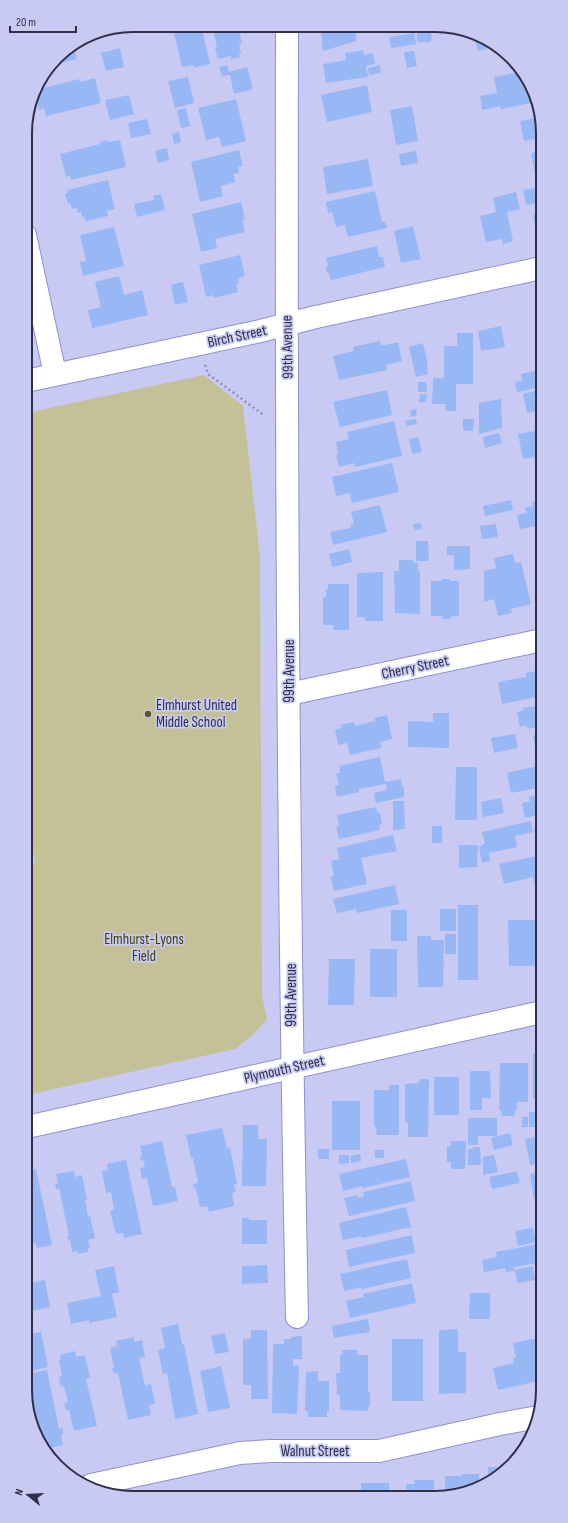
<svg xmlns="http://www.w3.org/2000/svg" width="568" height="1523" viewBox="0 0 568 1523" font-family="'Sofia Sans Condensed',sans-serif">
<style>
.green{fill:#c5c196}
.building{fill:#97b8f5}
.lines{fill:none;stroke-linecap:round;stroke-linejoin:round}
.minor-casing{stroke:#8f90d2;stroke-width:24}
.path{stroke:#8c8db1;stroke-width:2.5;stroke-dasharray:2 3;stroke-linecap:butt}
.minor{stroke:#fff;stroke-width:22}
.poi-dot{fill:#5f5926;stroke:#c8caf4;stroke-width:1.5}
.labels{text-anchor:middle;stroke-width:3.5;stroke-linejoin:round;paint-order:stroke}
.street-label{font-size:15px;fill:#2f2f4a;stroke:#c8caf4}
.poi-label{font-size:15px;fill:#2f2f4a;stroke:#c8caf4;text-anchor:start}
.park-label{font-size:15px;fill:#453f01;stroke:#c8caf4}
.rim{fill:none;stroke:#2f2f4a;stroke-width:2}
</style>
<rect width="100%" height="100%" fill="#c8caf4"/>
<path class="green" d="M204,375L243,406L260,556L262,996L267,1019L253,1035L235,1049L27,1095L26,874L35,862L26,822V413Z"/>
<path class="building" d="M180,25H201L210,64L194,68L193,65L182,67L174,33L181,31Z
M212,26H238L242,43L239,44L241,53L239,54L240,57L231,59V56L218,59L215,48L217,47Z
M342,26H356V41L323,51L321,29Z
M417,27H432L431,42H417Z
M414,33L416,44L391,48L389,37Z
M474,36L483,41L494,47L478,51Z
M73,45L77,59L51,65L62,52Z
M120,48L124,67L106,71L101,53Z
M363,50L364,55L373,53L375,64L366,66L368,77L326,83L323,64L346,60L345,53Z
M414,51L417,66L407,68L404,52Z
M227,65L229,72L247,67L253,89L234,94L230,75L222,76L219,67Z
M380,65L381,73L369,75L368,68Z
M520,72L536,102L501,109L500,106L482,110L480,96L497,93L494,77Z
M188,77L194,103L175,108L168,81Z
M95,78L101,103L46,116L44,108L39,110L35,90L79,79L80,82Z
M367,85L372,112L327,122L321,95Z
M129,95L134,114L110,120L105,100Z
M236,99L246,141L222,147L219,137L206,140L198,108Z
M412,106L418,141L396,145L390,110Z
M186,108L190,126L181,128L177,110Z
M541,111V138L524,141L520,121L537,118L536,112Z
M147,119L151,134L131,138L128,123Z
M179,132L181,142L174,144L172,134Z
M108,140L109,142L120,140L126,167L71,180L70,176L66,177L60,154L100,144V142Z
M167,148L169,160L158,163L155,151Z
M239,150L243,166L238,167L239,173L234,174L235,182L221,186L223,196L200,202L191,162Z
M416,151L418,163L401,166L399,154Z
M541,151V173L535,174L531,153Z
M368,159L373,186L327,194L323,167Z
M108,180L115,209L107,211L108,216L86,221L84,216L82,217L81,212L78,213L77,208L72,209L70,203L68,204L65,194L68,193L67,190Z
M539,187L541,203L526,205L523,190Z
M375,191L382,222L385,221L387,228L348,237L345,225L336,227L332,212L328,213L326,202Z
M516,192L520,209L507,212L513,241L503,244L502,239L486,242L480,216L496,212L493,198Z
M161,194L165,210L137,217L134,204L154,200L153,196Z
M241,202L245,219L242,220L245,232L215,239L217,248L201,252L192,214Z
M541,214V229L536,230L533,215Z
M413,226L421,259L401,263L394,231Z
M114,227L124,266L83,276L80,262L86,261L80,235Z
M377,246L379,257H383L385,267L331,280L329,273H327L326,267L328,266L326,258Z
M240,255L245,276L238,278L239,283L236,284L238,292L213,298V295L206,297L199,265Z
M119,276L124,295L142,290L148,315L92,328L88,310L101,307L95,282Z
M183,282L188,302L175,305L171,285Z
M537,311H541V321L539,322Z
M501,326L505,347L481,351L478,331Z
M457,333H473V384H456V411H445L446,404H432L433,378H444V346H457Z
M380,341L381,346L398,342L402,361L386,365L387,370L339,380L333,356L354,351L353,347Z
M423,343L427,361L428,374L416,377L409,347Z
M537,354H541V373Z
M539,370L540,377H541V387L517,392L515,382L522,381L521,374Z
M418,382H426L427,392H418Z
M387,390L392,415L340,427L333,402Z
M541,390V410L527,413L523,394Z
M420,394H427L426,402H419Z
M501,399L502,428L479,434V403Z
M416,409L417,415L411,417L410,411Z
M416,419L417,424L407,426L405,421Z
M463,419H474L473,431L463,430Z
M394,421L402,456L355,467L354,463L339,467L336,455L338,454L336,442L349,439L347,432Z
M541,430V456L523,459L518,434Z
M499,433L502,443L485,448L483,437Z
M418,437L422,452L412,454L409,439Z
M392,463L399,492L352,503L350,493L336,496L332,477Z
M511,500L513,510L485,516L483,506Z
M541,500V525L520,529L517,515L527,513L525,508L533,506L532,502Z
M380,505L387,532L333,545L330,532L351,528L350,525L354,524L351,512Z
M421,523L422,529L415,530L413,524Z
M496,524L498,537L482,539L480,526Z
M416,541H428L429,561H416Z
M447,546H470V569L454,570V555H447Z
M349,549L352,562L332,567L329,554Z
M513,554L515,563L521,562L531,604L511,609L512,613L498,616L494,599L484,602V571L496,568L494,558Z
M399,560H413V563H418V571H420V614L395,613L394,571H399Z
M383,572V621H365V617H357V573Z
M442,579H450V581H459V616H451V619H443L442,616H431V581H442Z
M328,584H349V630H333L334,625H323V597H326V590L328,589Z
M542,670V696L502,704L498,682L526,677V673Z
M542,705V726L527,729L526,725L520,727L517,712L524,710L523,708Z
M433,713H449V748L408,747V721L433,722Z
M387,715L392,739L380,742L381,748L350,755L347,743L338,745L335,730L342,728L341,725L354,722L355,726L375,721L374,718Z
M515,734L518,748L494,753L491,738Z
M542,735V757L537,758L533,736Z
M380,757L385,782L401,779L402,787L404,786V797L376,803L374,793L387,790L386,784L359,789V792L337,797L335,786L339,785L336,773H340L339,766Z
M542,765V787L511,793L507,773Z
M456,767H477V820H455Z
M542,794V818L537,819V816H534L525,818L522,803L530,801L529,797Z
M501,798L504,813L483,817L481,802Z
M393,801H404L405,829L393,830Z
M376,807L377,813H380L382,824L379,825L380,830L339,839L336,826H339L337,815Z
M531,821L533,832L515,836L517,847L489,853L490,861L482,863L479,847L485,844L482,832Z
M432,826H442V843H432Z
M542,827V848L538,849L534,828Z
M393,835L397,851L361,858L367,884L334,891L331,877L334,876L331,861L339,859L337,848Z
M459,845H478L477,867L459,868Z
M542,855V881L534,883L533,877L504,884L499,864Z
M395,885L399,904L357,913L356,909L337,913L333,899Z
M541,903H542V931H541Z
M458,905H478V980H458Z
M440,909H456V931H440Z
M391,910H407V941H391Z
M508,920H536V966H509Z
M445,934H456V954H445Z
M417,936H431V940H444L443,987H418Z
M370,949H397V997H370Z
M329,959H355L354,1005H328Z
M533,1054H542V1098H533Z
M500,1063H528V1102H517V1110H515L514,1116H502L501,1110H499Z
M470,1071H490L491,1098H482V1110H470Z
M434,1077H459V1115H434Z
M420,1079H429L428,1137H408V1126L407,1122H405V1084L419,1083Z
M389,1085H399V1132L398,1135H377L376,1127H374V1090H389Z
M332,1101H360V1150H332Z
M529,1112H539V1127H529Z
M522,1117H528V1127H522Z
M468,1118H497V1136H478V1145H468Z
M243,1125H258V1139H267L266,1186H242Z
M222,1128L227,1148L230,1147L237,1184L234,1185L236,1192L232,1193L234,1206L209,1212L207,1206L200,1207L196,1188L194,1189L193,1184L198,1183L193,1158H191L186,1135Z
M510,1133L513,1145L494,1150L491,1138Z
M542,1136V1163L530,1165L525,1139Z
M162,1141L172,1187H175L178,1201L153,1206L147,1178L142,1179L140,1168L145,1167L143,1160L141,1161L140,1156L142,1155L140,1146Z
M451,1141H466L465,1169H451V1162H447V1146H451Z
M473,1147H480L481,1165H468V1149H473Z
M318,1149H329V1159H318Z
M375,1150H384V1158H375Z
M360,1154L361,1161L351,1163L350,1156Z
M339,1155H349V1163L339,1164Z
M494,1155L498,1172L483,1175V1157Z
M406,1159L410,1177L363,1188L362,1186L343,1191L339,1174Z
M126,1160L142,1234L124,1238L123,1233L116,1234L110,1211L114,1210L111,1192L106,1193L102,1171L108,1170L107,1164Z
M36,1169L52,1245L37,1248L35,1243L28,1244L27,1237V1171Z
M74,1171L75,1177L82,1175L87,1200H85L88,1217L90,1216L95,1238L88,1240L90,1248L88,1249V1252L78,1254L77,1251L72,1252L70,1239L68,1240L67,1237L69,1236L59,1188L56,1189L55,1184L58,1183L56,1174Z
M517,1171L520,1183L492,1189L489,1177Z
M542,1172V1200L536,1201L534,1199L530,1174Z
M411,1181L415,1201L349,1216L344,1198L357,1195V1198L364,1196L363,1192Z
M542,1204L543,1225H542L538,1205Z
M406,1207L411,1227L362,1238V1236L343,1240L339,1223Z
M242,1218H249V1220H267V1244H242Z
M533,1228L536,1242L518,1246L515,1231Z
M412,1235L415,1253L349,1267L346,1250Z
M543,1243V1262L514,1267L515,1271L506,1272L505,1268L484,1272L482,1260L497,1257L496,1252Z
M407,1259L411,1278L362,1289L361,1287L344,1291L340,1274Z
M267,1265L268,1283L242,1284V1266Z
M114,1266L119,1292L112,1294L117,1317L89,1323V1320L71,1324L67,1303L101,1296L95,1270Z
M533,1266L535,1280L517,1283L515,1270Z
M543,1278V1309H539L535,1279Z
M45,1280L50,1307L27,1312V1284Z
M412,1283L416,1303L350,1318L346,1301L364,1297L363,1294Z
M470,1293H490V1319H469Z
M368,1319L370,1332L334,1338L332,1326Z
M178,1324L182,1345L184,1344L198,1414L175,1419L167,1373L163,1374L158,1350L165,1348L161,1328Z
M458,1329V1352H466V1393L439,1394V1330Z
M251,1330H267L268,1399H251V1385H243V1339L251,1338Z
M41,1332L48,1367L27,1372V1335Z
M225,1333L229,1352L215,1354L211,1336Z
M302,1336V1359H293V1366H299L297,1414L272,1413L273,1344H284V1339H291V1337Z
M134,1337V1342L142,1340L145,1357L139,1358L145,1386L151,1384L155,1404L149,1405L151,1415L128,1420L118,1373L114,1374L112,1369L114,1368L110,1348L117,1346L116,1341Z
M543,1337V1380L498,1390L493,1368L514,1363L513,1358H516L513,1343Z
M392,1339H423V1401H392Z
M342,1350H357V1355H368V1392H370V1407H368V1411L340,1410V1395H337L336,1373H340V1355H343Z
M75,1351L76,1357L85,1355L90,1378L86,1379L97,1426L74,1431L69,1410H66L64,1403L68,1402L64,1386L61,1387L59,1377L62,1376L59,1360H61L60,1355Z
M221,1366L230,1408L208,1412L200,1371Z
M47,1370L59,1429L63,1428V1434L61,1435L63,1445L47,1449L32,1421L29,1404L27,1405V1374Z
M318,1371V1381H329V1412L327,1411V1417H308V1411H305L306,1372Z
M488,1467H503V1472L488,1484Z
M462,1474H479V1487L456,1496H445V1476H462Z
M414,1480H434V1496H406V1484H415Z
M361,1483H389V1496H361Z
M312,1491H343V1496H312Z
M279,1492H305V1496H279Z"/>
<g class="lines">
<defs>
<path id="minor" d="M287,26C286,456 288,887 297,1317
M25,235L55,374
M26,381L256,332L316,317L541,268
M289,694L542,640
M27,1127L542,1012
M91,1485L240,1453L271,1451H379L500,1424L538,1417"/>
</defs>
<use href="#minor" class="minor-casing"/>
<path class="path" d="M205,365L208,374L265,416"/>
<use href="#minor" class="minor"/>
</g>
<circle class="poi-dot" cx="148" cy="714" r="4"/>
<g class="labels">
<g class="street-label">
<text transform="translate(237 336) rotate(-12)" y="5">Birch Street</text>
<text transform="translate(287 347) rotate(-91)" y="5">99th Avenue</text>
<text transform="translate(415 667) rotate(-12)" y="5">Cherry Street</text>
<text transform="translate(289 671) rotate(-90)" y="5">99th Avenue</text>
<text transform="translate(291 995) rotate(-90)" y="5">99th Avenue</text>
<text transform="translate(284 1069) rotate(-13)" y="5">Plymouth Street</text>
<text x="315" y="1456">Walnut Street</text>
</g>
<g class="poi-label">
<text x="156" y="710">Elmhurst United<tspan x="156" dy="17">Middle School</tspan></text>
</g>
<g class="park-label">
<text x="144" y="944">Elmhurst-Lyons<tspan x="144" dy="17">Field</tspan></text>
</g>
</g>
<path d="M0 0H568V1523H0ZM133 32H435A101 101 0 0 1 536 133V1390A101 101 0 0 1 435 1491H133A101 101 0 0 1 32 1390V133A101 101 0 0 1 133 32Z" fill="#c8caf4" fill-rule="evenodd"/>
<path class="rim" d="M133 32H435A101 101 0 0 1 536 133V1390A101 101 0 0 1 435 1491H133A101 101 0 0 1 32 1390V133A101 101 0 0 1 133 32Z"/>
<g transform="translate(28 1495) rotate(288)" stroke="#c8caf4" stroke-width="3" paint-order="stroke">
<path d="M0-3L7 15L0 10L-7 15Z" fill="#2f2f4a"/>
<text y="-6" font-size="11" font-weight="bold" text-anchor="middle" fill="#2f2f4a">N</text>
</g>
<path d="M10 26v6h66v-6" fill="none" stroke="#2f2f4a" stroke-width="2"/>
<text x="16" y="26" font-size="12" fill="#2f2f4a" stroke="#c8caf4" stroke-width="3" paint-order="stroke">20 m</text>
</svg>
